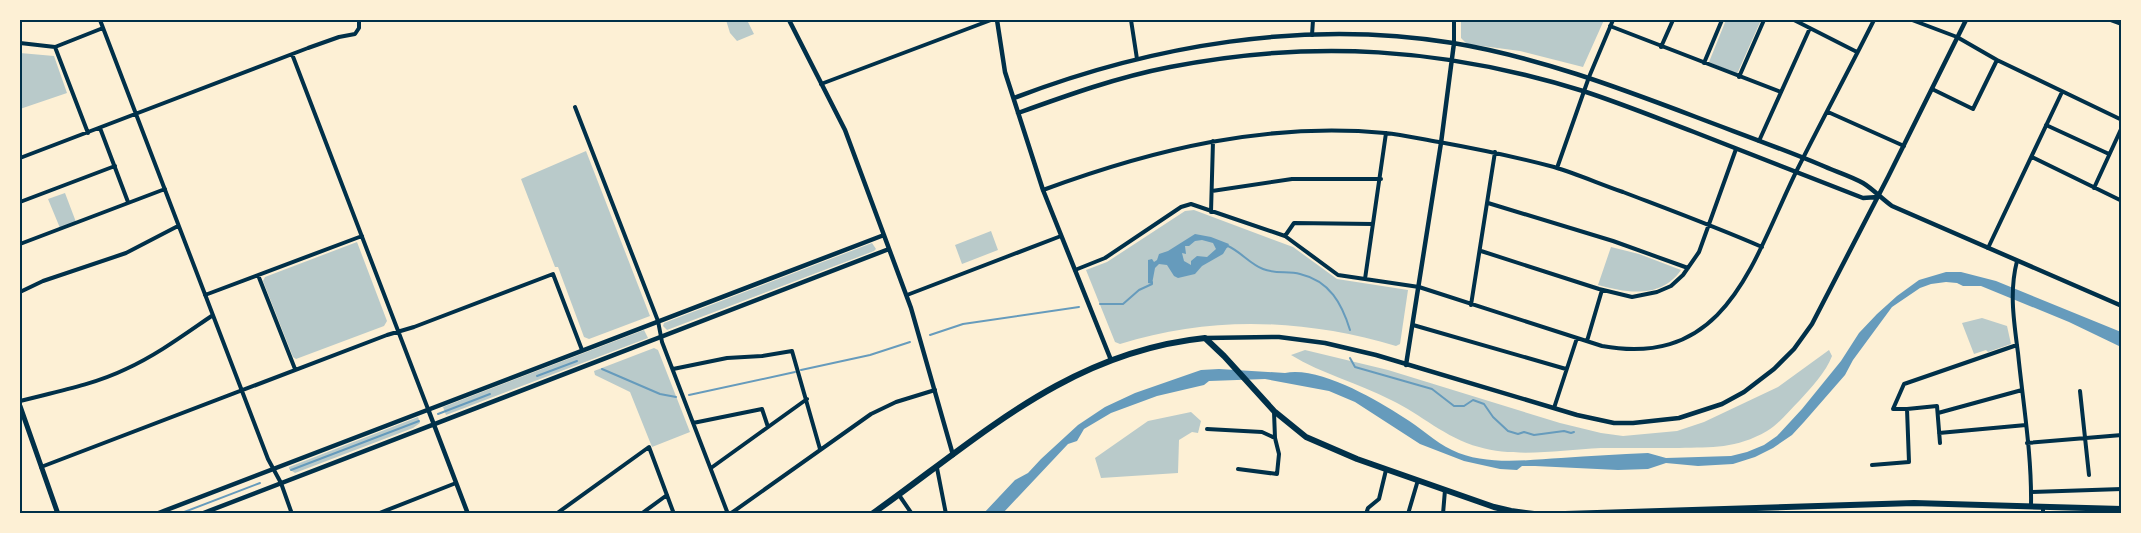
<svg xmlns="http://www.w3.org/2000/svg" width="2141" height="533" viewBox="0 0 2141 533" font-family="'Varela Round',sans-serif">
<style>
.green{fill:#b9caca}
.water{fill:#669bbc;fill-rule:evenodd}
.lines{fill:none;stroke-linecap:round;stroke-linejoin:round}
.stream{stroke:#669bbc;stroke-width:2}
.minor{stroke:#003049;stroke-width:4}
.tertiary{stroke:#003049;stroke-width:4.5}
.primary{stroke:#003049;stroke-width:5}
.trunk{stroke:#003049;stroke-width:6}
.neatline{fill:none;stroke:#003049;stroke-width:2}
</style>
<rect width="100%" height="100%" fill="#fdf0d5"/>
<path class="green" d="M726,20H747L754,34L737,41L730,33Z
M1461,20H1604L1583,67L1520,51L1467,44L1461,38Z
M1726,20H1761L1737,74L1709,62Z
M20,53L54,56L67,93L20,109Z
M586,151L650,316L589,339L584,337L558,267H555L521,179Z
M65,193L76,222L60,228L48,199Z
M1194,210L1293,247L1337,279L1408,290L1400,344L1396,346C1304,319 1212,315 1120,344L1115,342L1086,270L1107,262L1185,211Z
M991,231L998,250L962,264L955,245Z
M357,242L387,321L384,326L296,359L293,357L263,281L265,277Z
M872,243L876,249L874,251L667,330L663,326L664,323Z
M1611,247L1639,254L1681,270C1661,299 1627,293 1598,285Z
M1982,318L2007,326L2011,344L1988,352L1986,350L1974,354L1962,323Z
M644,330L648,338L446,415L443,407Z
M654,348L658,350L690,432L652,447L630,392L595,375L594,371Z
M1305,350L1388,370L1560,423L1601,433L1623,436L1677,431L1704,422L1778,387L1829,350L1832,356C1826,372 1811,388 1800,400C1789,411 1780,423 1767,431C1736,449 1712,447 1679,448C1653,448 1627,448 1601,448C1561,450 1517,458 1479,447C1445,438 1421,414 1391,400C1358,383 1322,374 1291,355Z
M1191,412L1201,421L1198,433L1192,432L1179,440L1178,473L1101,478L1095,458L1148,421Z
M418,417L420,423L413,428L295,473L289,469V467Z"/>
<path class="water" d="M1195,234L1211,237L1229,244L1223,254L1202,266L1195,274L1178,278L1174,276L1167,265L1159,264L1155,268L1152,284L1148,283V260L1152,259L1154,262L1157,260L1159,254L1168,251ZM1202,240L1213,243L1216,249L1207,257L1197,256L1191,261V265L1184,261L1182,253L1186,254L1185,246H1189L1195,241Z
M1946,272H1961L1996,281L2121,332V347L2069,322L1981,286H1963L1957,283L1946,282L1931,284L1920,288L1892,307L1853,360L1845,375L1804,422L1792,435L1773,448L1755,457L1733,464L1698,466L1666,463L1648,469L1618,470L1535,466H1522L1517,470L1500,469L1464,461L1420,444L1355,402L1329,391L1265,379L1209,381L1204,385L1157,396L1111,413L1084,429L1077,441L1068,444L1003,513L983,514L1015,480L1028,473L1041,459L1078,425L1105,407L1135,393L1201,370L1219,369L1285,373C1319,366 1375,399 1403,417C1420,427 1435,442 1452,450C1485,466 1526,460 1561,458C1590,456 1619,454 1648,453L1666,458L1731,456L1747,452L1764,445L1777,436L1802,409L1841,361L1859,333L1877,314L1897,296L1919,280Z"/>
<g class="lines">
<path class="stream" d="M1226,247L1228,246C1241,252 1250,264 1263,269C1275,274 1288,271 1300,274C1330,281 1342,304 1350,330
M1100,304H1123L1139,290L1152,284V282
M930,335L963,324L1079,307
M1350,358L1355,367L1432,389L1454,406H1464L1473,400L1484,404L1493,417L1508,431L1518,434L1524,432L1534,435L1564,431L1571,433L1574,432
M602,369L660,394L676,397
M801,370L870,355L910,342
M537,376L577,361
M689,395L795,372
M438,414L490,394
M291,470L419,421
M179,514L260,483"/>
<path class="minor" d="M100,20L268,459L281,483L292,514
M1131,20L1137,59
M1794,20L1857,52
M1912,20L1957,37L1997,60L2122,120
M1610,26L1781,92
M1312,35L1313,20
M20,43L55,47L103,28
M1454,43V20
M55,47L88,133
M1661,47L1673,20
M292,54L428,409
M1704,63L1722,20
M1739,77L1764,20
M821,84L991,20
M1932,89L1973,109L1997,60
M575,107L658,321L662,342L728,514
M1828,112L1904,146
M2046,125L2109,154
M100,128L128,202
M1386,133L1365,279L1419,287L1602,346C1728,369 1753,259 1797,170C1822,120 1849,70 1874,20
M1759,141L1810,28
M2032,157L2122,201
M20,158L308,48L339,37L355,34L359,28V20
M1557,168L1589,77L1613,20
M2094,188L2122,127
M1043,190C1154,149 1266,122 1385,133C1403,135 1421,139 1439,142C1478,149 1516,157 1554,167C1577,174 1600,184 1623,192C1670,210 1716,227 1762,247
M1212,191L1292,179H1381
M20,202L115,166
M1488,203L1613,241L1688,268
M1211,212L1213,141
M1285,236L1294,223L1373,224
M20,244L165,189
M1988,248L2062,92
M1481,251L1599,289L1632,297L1657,292L1671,286L1683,275L1699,252L1736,149
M2017,261C2009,292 2014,322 2018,353C2023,403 2032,455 2031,506
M1075,270L1105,258L1181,207L1191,204L1285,236L1338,275L1365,279
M258,275L295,369
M20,292L43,281L126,253L178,226
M205,295L362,236
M907,295L1061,236
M1471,305L1495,152
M1413,325L1566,369
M1587,341L1602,290
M673,369L727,358L762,356L792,351L820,449
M2080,391L2089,475
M20,401C55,392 93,385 126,369C157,355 185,334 213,315
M1554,408L1577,338
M1907,409L1937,406L1940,443
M1938,413L2022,390
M693,423L762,409L768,427
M1207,429L1262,432L1275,438
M1939,433L2026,425
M2027,443L2122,435
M1872,465L1909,462L1907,409H1893L1904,384L2017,345
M41,467L387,335L414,327L553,274L582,350
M711,468L807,399
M937,468L946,514
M1238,469L1277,474L1279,454L1275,438L1274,412
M2032,492L2122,489
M899,495L912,514
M2043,507V514
M377,514L456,483
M556,514L649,447L674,514
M641,514L667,495
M730,514L871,414L896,402L935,390
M1366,514L1368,508L1379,499L1386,470
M1408,514L1418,480
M1443,514L1445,490"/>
<path class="tertiary" d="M789,20L845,130L911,308L953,455
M997,20L1005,72L1043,190L1111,360
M2111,20L2122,24
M1014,98C1152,45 1305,19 1453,43C1537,57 1617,87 1696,117C1738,133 1780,148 1821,165C1834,171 1851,176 1863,183C1873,189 1882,199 1892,206L2122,306
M1018,113C1068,95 1118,77 1170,67C1313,39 1445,48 1583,91C1620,103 1657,118 1694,132C1750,154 1806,176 1863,198L1878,197
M1205,338L1279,337L1325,343L1376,355L1577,415L1614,423H1633L1679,418L1722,404L1744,392L1774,369L1794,349L1812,324L1888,177L1966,20
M1406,365L1441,143L1454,43
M428,409L468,514
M156,514L884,235
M201,514L889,249"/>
<path class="primary" d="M20,406L58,514"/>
<path class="trunk" d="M872,514C979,438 1068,352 1205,338L1224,356L1274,411L1306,437L1357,459L1494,507L1511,511L1534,514
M1565,514L1914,503L2122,509"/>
</g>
<rect width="2141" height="533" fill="none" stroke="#fdf0d5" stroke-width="42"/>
<rect x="21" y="21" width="2099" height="491" class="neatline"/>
</svg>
